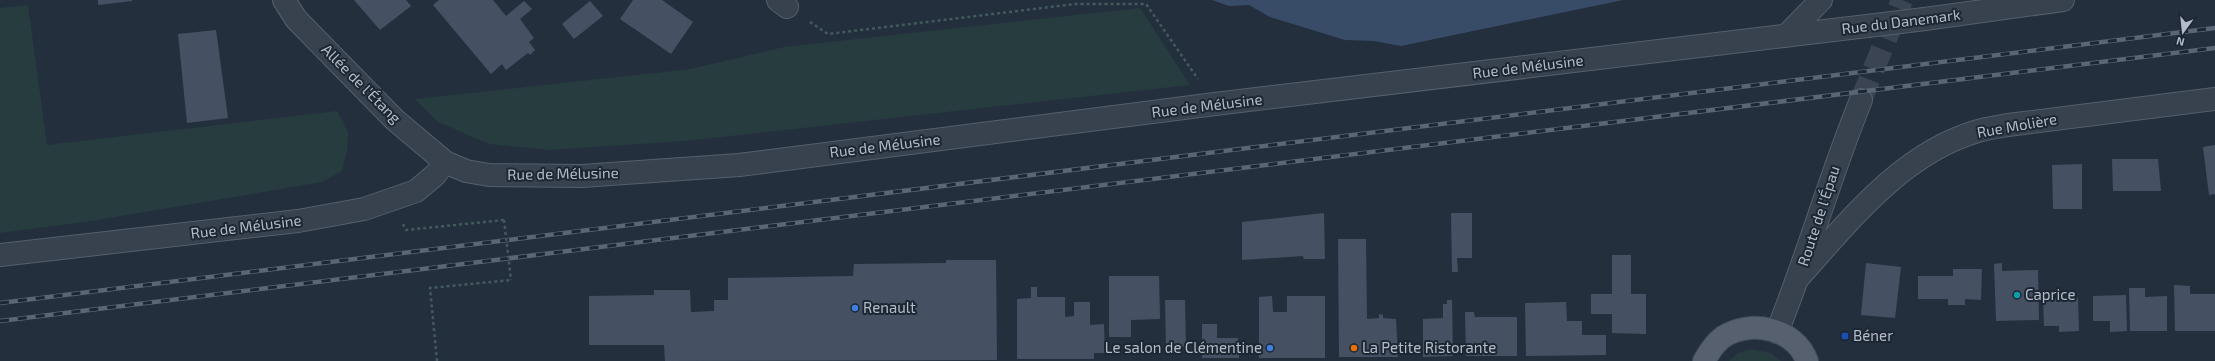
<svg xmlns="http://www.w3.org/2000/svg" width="2215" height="361" viewBox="0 0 2215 361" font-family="'Exo 2',sans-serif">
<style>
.green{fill:#263c3f}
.water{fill:#394c67}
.building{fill:#455162}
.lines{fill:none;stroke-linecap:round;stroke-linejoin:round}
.tertiary-tunnel{stroke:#3a4453;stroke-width:22;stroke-dasharray:22 11;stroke-linecap:butt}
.minor-casing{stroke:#565f6c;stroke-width:24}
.tertiary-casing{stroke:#565f6c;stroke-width:24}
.primary-casing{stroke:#414a57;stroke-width:24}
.path{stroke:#44595c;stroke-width:2.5;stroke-dasharray:3 3;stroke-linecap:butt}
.minor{stroke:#38414e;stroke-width:22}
.tertiary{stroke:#38414e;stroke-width:22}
.primary{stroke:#56606e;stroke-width:22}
.rail-casing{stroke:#5a6575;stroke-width:4.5}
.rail{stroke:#1d2633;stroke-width:3;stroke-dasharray:9;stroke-linecap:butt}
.minor-bridge-casing{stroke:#565f6c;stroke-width:24;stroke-linecap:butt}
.path-bridge{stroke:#44595c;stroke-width:2.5;stroke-dasharray:3 3;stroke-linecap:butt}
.minor-bridge{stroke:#38414e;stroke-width:22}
.culture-dot{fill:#0f9aa8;stroke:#1d2633;stroke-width:1.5}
.shop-dot{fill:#3f7fe0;stroke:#1d2633;stroke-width:1.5}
.transit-dot{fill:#1a4fb4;stroke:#1d2633;stroke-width:1.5}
.food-dot{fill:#e8710a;stroke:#1d2633;stroke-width:1.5}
.labels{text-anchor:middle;stroke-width:4;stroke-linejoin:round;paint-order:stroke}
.street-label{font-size:15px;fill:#b4bcc9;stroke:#1d2633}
.poi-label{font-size:15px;fill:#b4bcc9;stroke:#1d2633;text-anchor:start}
</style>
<rect width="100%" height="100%" fill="#242f3e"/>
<path class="green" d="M28,5L47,145L337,111L348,132L347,150L342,171L322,182L92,221L0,233V8Z
M1140,8L1190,85L685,141L549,150L489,144L438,122L415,99L691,69L784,47Z
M1750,349L1771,353L1781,361H1729L1738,353Z"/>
<path class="water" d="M1212,0H1623L1401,46L1374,41L1345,40L1270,17L1249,5L1229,6Z"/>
<path class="building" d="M98,0H132V1L98,5Z
M354,0H406L411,6L380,30Z
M439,0H493L506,16L524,1L532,9L520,19L534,38L529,42L535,50L530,55L528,53L506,70L502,64L491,74L433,5Z
M633,0H662L693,22L671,54L620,19Z
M590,1L603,16L574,39L562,24Z
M216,30L228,118L187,123L178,34Z
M2215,145V194L2209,195L2203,147Z
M2112,159H2158L2161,191H2113Z
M2082,164V209H2053L2052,165Z
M1324,213L1325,259H1304L1303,256L1242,260V222Z
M1451,213H1472V258H1457L1458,272H1452Z
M1338,239H1366L1367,319L1379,318V314L1383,315V318L1396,319L1398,357H1339Z
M1612,255H1631V294H1646V334L1612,333V314H1591V294H1612Z
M946,260H996L997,360L665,361L664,345H589V296L654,295V290H690L691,312L714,311V300H728V278L853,276L854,264L946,263Z
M1866,263L1901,267L1895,318L1861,315Z
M2002,263V271L2038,270L2039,320L1996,321L1994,264Z
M1953,269H1982L1981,300L1965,299V305H1948V299H1918V276H1953Z
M1109,276H1159L1160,319L1131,320V337H1109Z
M2174,285L2190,286V294H2215V331H2175Z
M1031,287H1037V297H1065V317L1074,316V302H1090V325L1104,324L1105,353H1094V359H1017V299L1031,298Z
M2129,288H2145V297L2167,296V331H2130Z
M2126,295L2127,331L2110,332V321H2093V296Z
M1272,296L1273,312H1287V296H1325V358H1259V297Z
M2078,298L2079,331L2059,332V326H2044L2043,299Z
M1165,300H1185L1186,347H1166Z
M1447,300H1452L1453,356L1423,357V319L1443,318V304H1447Z
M1566,302L1567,321H1582V335H1606V355L1526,356L1525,303Z
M1465,312H1474L1475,317H1517V356H1466Z
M1202,324H1217V338H1238L1239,358H1202Z"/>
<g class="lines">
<path class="tertiary-tunnel" d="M1861,100L1902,0"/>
<defs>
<path id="minor" d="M284,0L296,19L395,120L445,162
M778,0L787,7
M1925,19L2063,0
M1786,36L1821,0
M0,255L298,221L364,209L416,191L435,175L445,162L466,171L489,175L582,176L739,165L1215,104L1867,26
M1799,277C1850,220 1902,153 1978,131C1988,128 1998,127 2008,125L2215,99"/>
<path id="tertiary" d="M1777,332C1808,255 1830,176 1861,100"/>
<path id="primary" d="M1704,361C1709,352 1715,343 1723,337C1750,319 1795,328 1807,361"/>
</defs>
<use href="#minor" class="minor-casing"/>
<use href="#tertiary" class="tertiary-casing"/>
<use href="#primary" class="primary-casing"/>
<path class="path" d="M810,22L828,34L1075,4H1146L1198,79
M403,224L406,230L504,220
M437,361L430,288L511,280"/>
<use href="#minor" class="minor"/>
<use href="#tertiary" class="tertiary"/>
<use href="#primary" class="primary"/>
<defs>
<path id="rail" d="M0,303L2215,28
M0,321L2215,48"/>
</defs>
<use href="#rail" class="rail-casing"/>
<use href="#rail" class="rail"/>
<defs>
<path id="minor-bridge" d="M1867,26L1925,19"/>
</defs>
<use href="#minor-bridge" class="minor-bridge-casing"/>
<path class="path-bridge" d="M504,220L511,280"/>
<use href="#minor-bridge" class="minor-bridge"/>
</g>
<circle class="culture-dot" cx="2017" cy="295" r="4"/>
<g class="shop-dot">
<circle cx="855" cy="308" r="4"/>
<circle cx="1270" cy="348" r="4"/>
</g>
<rect class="transit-dot" x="1841" y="332" width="8" height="8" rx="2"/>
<circle class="food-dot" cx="1354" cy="348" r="4"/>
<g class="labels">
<g class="street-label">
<text transform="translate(1901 22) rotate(-7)" y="5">Rue du Danemark</text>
<text transform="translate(1528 67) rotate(-7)" y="5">Rue de Mélusine</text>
<text transform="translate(361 84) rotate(45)" y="5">Allée de l'Étang</text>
<text transform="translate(1207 106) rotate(-7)" y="5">Rue de Mélusine</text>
<text transform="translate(2017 126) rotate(-10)" y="5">Rue Molière</text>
<text transform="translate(885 146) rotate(-7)" y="5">Rue de Mélusine</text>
<text transform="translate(563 174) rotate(-1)" y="5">Rue de Mélusine</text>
<text transform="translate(1819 216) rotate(-72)" y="5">Route de l'Épau</text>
<text transform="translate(246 227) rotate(-7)" y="5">Rue de Mélusine</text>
</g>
<g class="poi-label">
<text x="2025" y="300">Caprice</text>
<text x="863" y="313">Renault</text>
<text x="1853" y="341">Béner</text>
<text x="1262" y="353" text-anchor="end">Le salon de Clémentine</text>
<text x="1362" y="353">La Petite Ristorante</text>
</g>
</g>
<g transform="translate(2183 32) rotate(195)" stroke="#1d2633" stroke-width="3" paint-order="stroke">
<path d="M0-3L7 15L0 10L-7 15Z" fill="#b4bcc9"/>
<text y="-6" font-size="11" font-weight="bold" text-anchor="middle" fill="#b4bcc9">N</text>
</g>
</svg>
